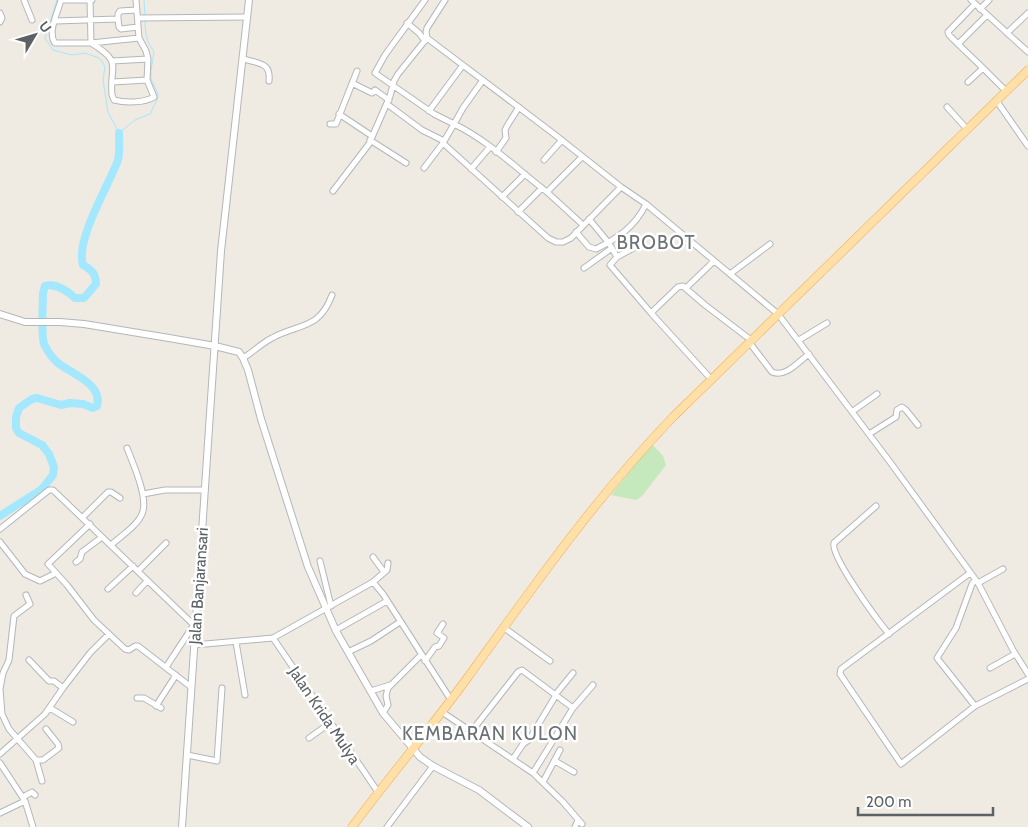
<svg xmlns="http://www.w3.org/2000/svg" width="1028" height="827" viewBox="0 0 1028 827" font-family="Cabin,sans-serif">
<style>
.green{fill:#c5e9bc}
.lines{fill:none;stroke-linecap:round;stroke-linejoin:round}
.stream{stroke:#a3e8ff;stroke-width:1}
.river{stroke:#a3e8ff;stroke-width:8}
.minor-casing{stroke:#b3b7bb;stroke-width:7}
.tertiary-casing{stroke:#b3b7bb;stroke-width:8}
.primary-casing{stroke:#feab4c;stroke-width:9}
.minor{stroke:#fff;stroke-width:5}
.tertiary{stroke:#fff;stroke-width:6}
.primary{stroke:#ffe0a8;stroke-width:8}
.labels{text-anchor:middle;stroke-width:5;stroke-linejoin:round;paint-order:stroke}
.street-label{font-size:16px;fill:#5b6165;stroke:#fff}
.quarter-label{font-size:19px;letter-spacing:1px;fill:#6c7377;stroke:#fff}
</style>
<rect width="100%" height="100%" fill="#efeae2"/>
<path class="green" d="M652,444L663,456L666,465L642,496L636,500L611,495Z"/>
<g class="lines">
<path class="stream" d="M57,0L45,38L53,50L72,55L85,53L99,58L103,63L105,67L103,80L108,112L119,133L135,120L150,114L157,100L158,94L151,79V70L154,52C146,40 145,33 145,20
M144,0L145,16"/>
<path class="river" d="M0,516L42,489L53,475L54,467L49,454L42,445L19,433L16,428V417L19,408L32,399L37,398L61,405L70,403L83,404L93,408L97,406C103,384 72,374 58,363C53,359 47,350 44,344C41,335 43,304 43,293L45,286C55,283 68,291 75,298H84L96,284C96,274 92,270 83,265C75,240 109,185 118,160C120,152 119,141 119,133"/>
<defs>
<path id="minor" d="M24,0L32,20
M61,0C58,12 47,32 55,43H91L139,38
M61,0H92
M90,0L91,43C124,63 109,65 112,95L114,100C125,103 144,103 154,97L147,80L148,59L146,51L139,38L136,0
M425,0L385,55L375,73L434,114L454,124L443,143L444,144L548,238L556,242H563L571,238L621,187
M445,0L427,28L426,32L427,38L554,134L621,187L646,204L778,314L890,462L978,583L1013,650L1028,674
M971,0L1028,52
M975,4L948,32L949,35L958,44L987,15
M980,9L989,0
M0,13L2,18L0,22
M138,18L247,17
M118,19V14L120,11L137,10
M55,21L118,19L119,27L121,29L138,27
M407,23L419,33L425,41
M1007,33L1028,13
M958,44L983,68
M244,59C259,64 271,62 269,81
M112,61L148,59
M483,80L463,108L454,124C489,141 517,169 547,192L582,157
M113,82L147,80
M968,82L983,68L1006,91
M352,83L372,93L375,90L389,100
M996,100L1028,146
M387,104L422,130L444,141
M947,107L967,129
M429,111L463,65
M339,114L372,136
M330,124H336L357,71
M370,140L406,163
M496,152L506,138L505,130L507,126L519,107
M544,160L562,140
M424,168L443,143
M471,169L490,147
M333,191L369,144L390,96L394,81L398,74L427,38
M547,192L583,225
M502,197L525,174
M518,212L542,188
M589,219L608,242L617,257
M576,232L589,247L596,249C618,238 635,227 646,204
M643,243L617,257L610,265L651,313L711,379
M584,268L612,248
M730,274L770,244
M686,288L714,261
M651,313L678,287L683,286L705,305L751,340
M799,340L827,323
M749,342L772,372C786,378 799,361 809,354
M243,358C253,352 262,343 272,338C300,323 319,330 332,295
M853,411L877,394
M869,434L896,417L897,410L902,407L906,410L918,425
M143,494L165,490H205
M876,506L834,543C830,556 878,621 889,634
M83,517L108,492H111L120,498
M90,524L48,564L67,585L94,620L125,649L129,650L135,646H138L191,687
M0,529L49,490H53L196,627
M0,542L25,574L40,581L56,573
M111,545C121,536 137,526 142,514C149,498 133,464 127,448
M373,557L384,572
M320,561L331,606
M76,562L80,559L82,552L102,537
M138,571L166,543
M970,573L841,669L840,674L901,764L975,706L1028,679
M975,580L972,584L956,628L937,658L975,706
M373,582L387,570L388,563
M978,583L1003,569
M108,589L133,566
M136,593L147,581
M26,595L30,604L14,616L9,660L3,673L0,689L2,714L9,729L36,760L42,781
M503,627L550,661
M336,630L387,601
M273,638L378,792
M236,642L245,695
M194,645L273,638L373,582L383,594L451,700
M348,652L371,641L400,622
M29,660L49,681H54L63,688
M425,661L435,647L439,646L444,638L437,633L443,624
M166,667L193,626
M990,668L1015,654
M371,691L390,685
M555,695L573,673
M137,698H144L161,708
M156,706L176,675
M50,708L73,722
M573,708L593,685
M442,712L533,773L563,802L582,824
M383,713L388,705L386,696L388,688L421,655
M471,732L518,672L522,670L573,708L533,773
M309,738L330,723
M0,754L45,714L63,688L90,653L109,634
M187,755L217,761L222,688
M513,759L523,744L529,740L556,695
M36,760H43L59,748L58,744L46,729
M555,761L574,772
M0,763L25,801L33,827
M543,782L560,750
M23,797L32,792L35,795
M0,813L25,801
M387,827L433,766
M575,827L578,820"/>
<path id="tertiary" d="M0,314L25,322H60L84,324L169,338L215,346L239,352L243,358L248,370L261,419L308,567L336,631L383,713L420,757L433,766L479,790L528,827
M182,827L221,251L249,0"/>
<path id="primary" d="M352,827C390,776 431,728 468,677C533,587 596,497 673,417L1028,70"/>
</defs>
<use href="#minor" class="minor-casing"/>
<use href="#tertiary" class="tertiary-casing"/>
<use href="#primary" class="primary-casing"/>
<use href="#minor" class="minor"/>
<use href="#tertiary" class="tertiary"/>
<use href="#primary" class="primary"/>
</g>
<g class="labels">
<g class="street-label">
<text transform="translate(198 586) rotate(-86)" y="6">Jalan Banjaransari</text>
<text transform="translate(325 715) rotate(56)" y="6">Jalan Krida Mulya</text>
</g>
<g class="quarter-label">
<text x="656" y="249">BROBOT</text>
<text x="490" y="740">KEMBARAN KULON</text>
</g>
</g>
<g transform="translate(35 35) rotate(52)" stroke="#ffffff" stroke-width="4" paint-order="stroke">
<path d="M0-4L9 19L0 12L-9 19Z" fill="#5b6165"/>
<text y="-8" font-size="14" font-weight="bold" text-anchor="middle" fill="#5b6165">U</text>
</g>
<path d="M858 807v8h135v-8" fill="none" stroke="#5b6165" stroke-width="2.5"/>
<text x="866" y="807" font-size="15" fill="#5b6165" stroke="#ffffff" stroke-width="4" paint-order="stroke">200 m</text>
</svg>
